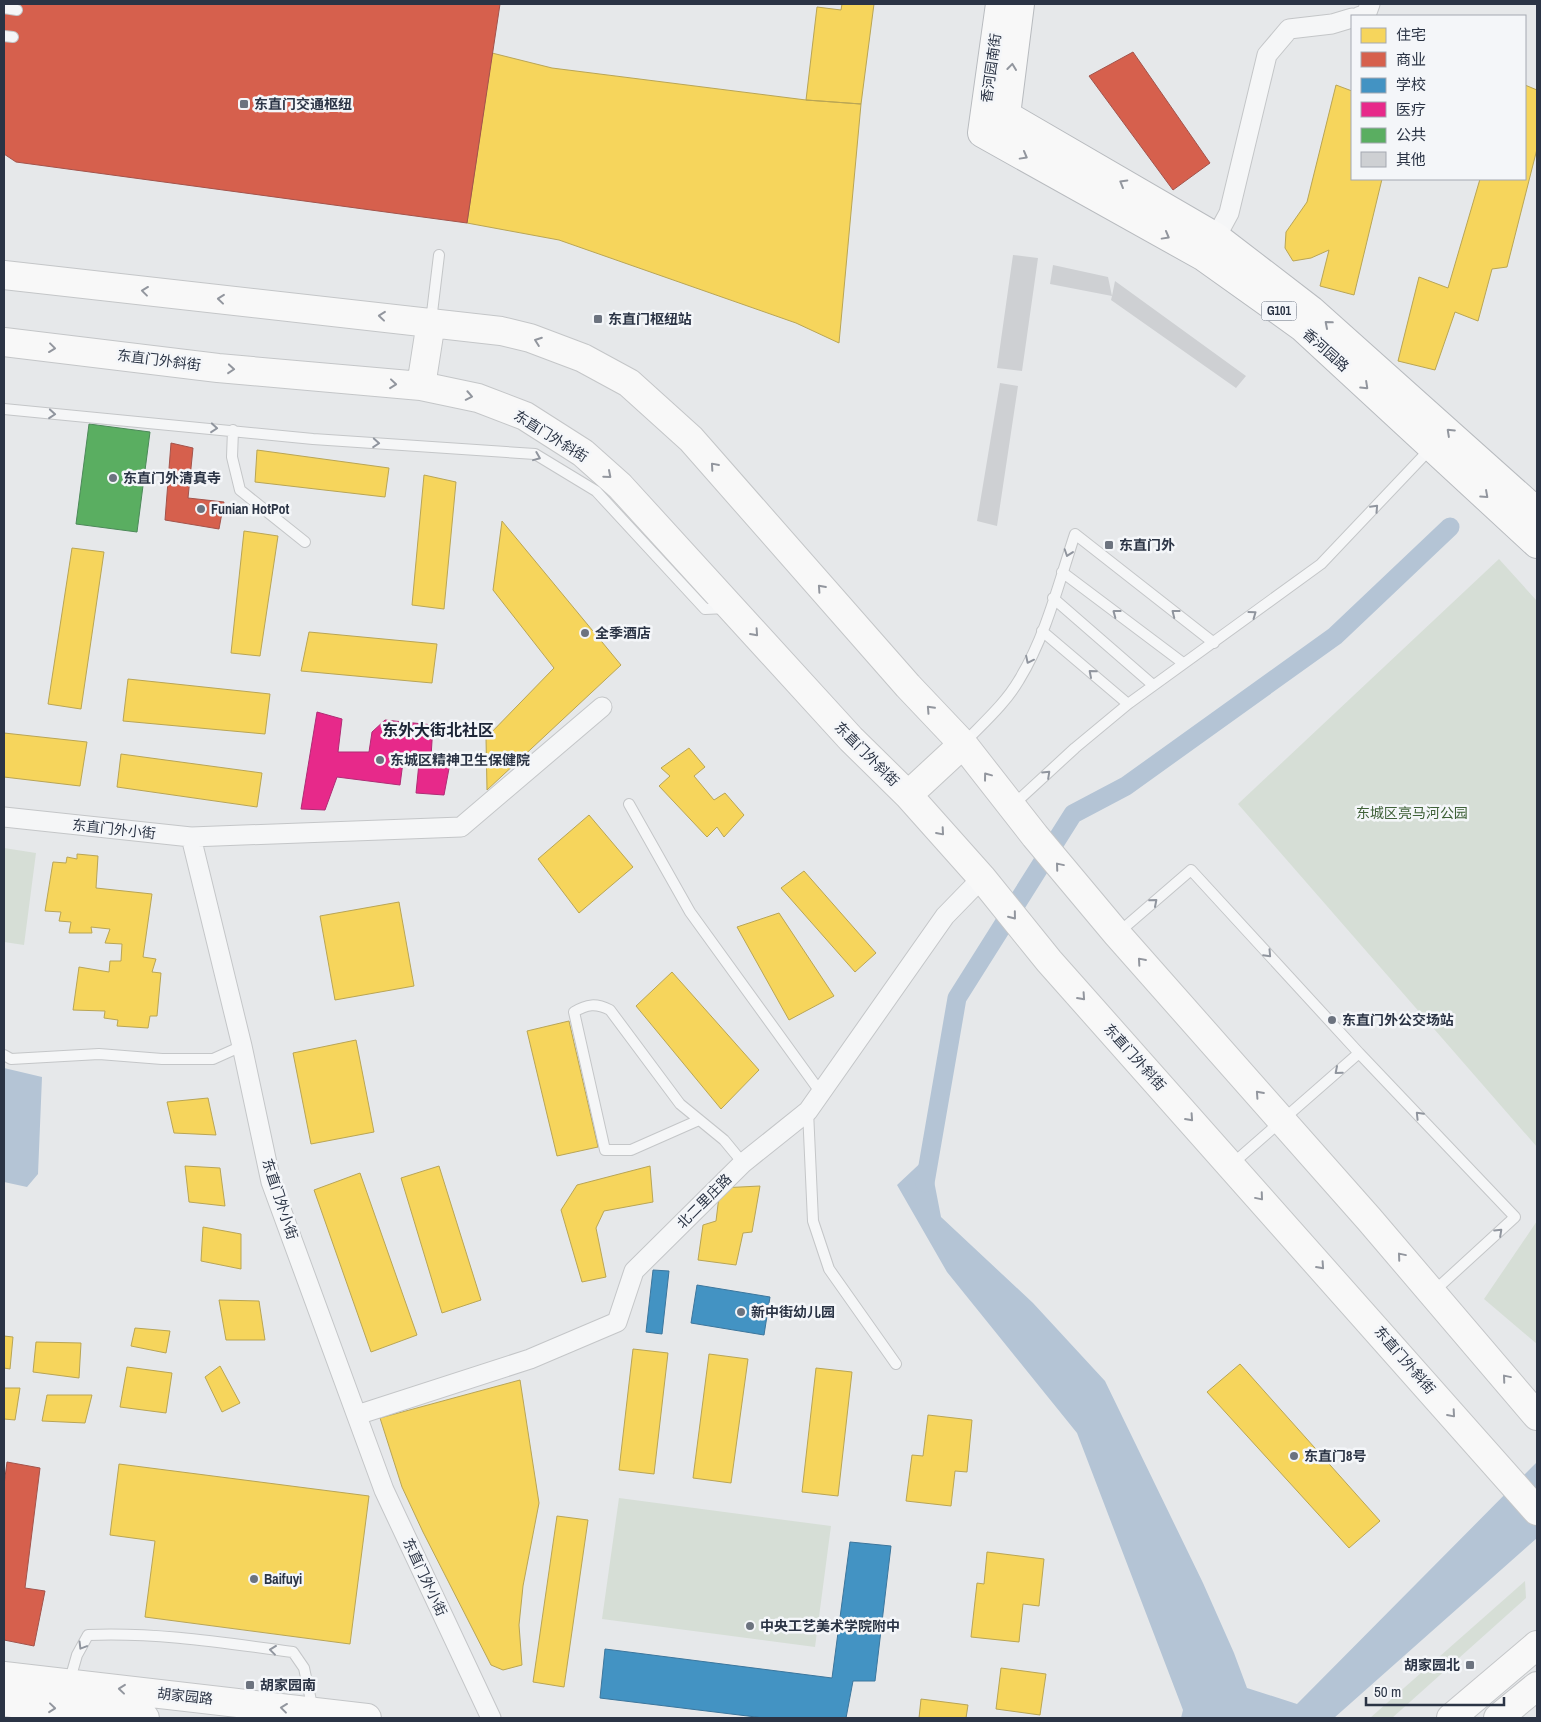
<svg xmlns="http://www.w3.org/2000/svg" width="1541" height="1722" viewBox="0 0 1541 1722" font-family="'Archivo Narrow','Noto Sans SC',sans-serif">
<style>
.green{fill:#d6ded6}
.water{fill:#b4c4d5}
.homes{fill:#f6d55c;stroke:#b9a555}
.shops{fill:#d6604d;stroke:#a3534b}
.schools{fill:#4393c3;stroke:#3c769d}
.health{fill:#e7298a;stroke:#af2c75}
.public{fill:#5aae61;stroke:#4c8959}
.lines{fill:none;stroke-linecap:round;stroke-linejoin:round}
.canal{stroke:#b4c4d5;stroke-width:19}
.building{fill:#ced0d3}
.lane-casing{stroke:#c4c6c8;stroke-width:12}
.street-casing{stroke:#c4c6c8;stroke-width:21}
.secondary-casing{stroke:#c4c6c8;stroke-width:30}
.highway-casing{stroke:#b8bbbf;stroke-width:30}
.lane{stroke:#f5f6f7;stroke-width:10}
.street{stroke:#f5f6f7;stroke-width:19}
.secondary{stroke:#f8f8f8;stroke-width:28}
.highway{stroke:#f8f8f8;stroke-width:28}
.oneway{stroke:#92969e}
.oneway2{stroke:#90959e}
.poi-dot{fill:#6c737f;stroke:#f4f6f9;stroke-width:2}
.labels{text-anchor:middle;stroke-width:5;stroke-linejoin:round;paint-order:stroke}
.shield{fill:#f4f6f9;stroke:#676e7b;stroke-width:1}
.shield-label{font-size:12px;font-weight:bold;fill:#2b3445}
.street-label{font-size:14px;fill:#2b3445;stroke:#f4f6f9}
.poi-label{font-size:14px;font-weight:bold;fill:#2b3445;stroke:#f4f6f9;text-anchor:start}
.park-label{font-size:14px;fill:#3f6138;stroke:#f4f6f9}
.quarter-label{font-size:16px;font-weight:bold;fill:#1d2536;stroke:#f4f6f9}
</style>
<rect width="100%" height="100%" fill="#e6e8ea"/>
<path class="green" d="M1499,559L1537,601V1147L1238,804Z
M4,848L36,853L24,945L4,942Z
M1537,1221V1344L1484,1299Z
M619,1498L831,1526L815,1647L602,1619Z
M1525,1581L1526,1598L1392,1718H1370Z"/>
<path class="water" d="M4,1068L42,1077L38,1174L27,1187L4,1182Z
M929,1155L941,1217L1033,1303L1105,1381L1203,1583L1234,1653L1247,1688L1297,1704L1537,1462V1538L1334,1718H1181L1183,1710L1077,1433L947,1272L897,1185Z"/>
<path class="homes" d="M842,4H874L861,104L806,100L817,7L841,10Z
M492,53L552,68L806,100L861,104L839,343L796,323L559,240L467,223Z
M1336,85L1352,91V179H1382L1354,295L1320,286L1329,250L1311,258L1293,261L1285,248L1286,232L1307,202Z
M1525,85L1537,90V149L1507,267L1492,269L1478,321L1455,312L1435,370L1398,361L1419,277L1448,288L1480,179H1525Z
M257,450L389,468L385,497L255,482Z
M424,475L456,482L444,609L412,605Z
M502,521L621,665L487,790L486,738L554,668L493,590Z
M244,531L278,536L260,656L231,653Z
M72,548L104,552L81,709L48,704Z
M309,632L437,644L432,683L301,671Z
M128,679L270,694L265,734L123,721Z
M4,733L87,742L80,786L4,777Z
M689,748L705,767L694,776L714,800L725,793L744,815L724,837L717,827L707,837L659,786L670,776L661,768Z
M121,754L262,773L257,807L117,787Z
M589,815L633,867L579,913L538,859Z
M77,854L98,856L96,888L152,894L143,957L156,959L152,972L161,973L157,1016H150L148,1028L117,1026L118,1020L104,1018L105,1011L73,1010L79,967L109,972L110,961H121L122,944L105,943L110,929L91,927L92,933H69L71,922L59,921L61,912L45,911L53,862L66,863L67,857L77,859Z
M804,871L876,953L855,972L781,888Z
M399,902L414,986L335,1000L320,916Z
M779,913L834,996L789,1020L737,927Z
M672,972L759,1070L721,1109L636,1006Z
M569,1021L598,1147L557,1156L527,1031Z
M356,1040L374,1132L311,1144L293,1053Z
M208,1098L216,1135L174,1133L167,1102Z
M185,1166L220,1168L225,1206L189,1202Z
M439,1166L481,1300L442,1313L401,1178Z
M650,1166L653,1202L604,1211L596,1228L606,1277L582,1282L561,1210L577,1185Z
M360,1173L417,1335L371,1352L314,1190Z
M760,1186L752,1232L743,1233L736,1265L698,1260L703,1225L716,1221L720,1188Z
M203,1227L241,1234V1269L201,1261Z
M219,1300L259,1301L265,1340H226Z
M135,1328L170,1331L166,1353L131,1346Z
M4,1336L13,1337L10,1369L4,1368Z
M36,1342L81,1343L79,1378L33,1372Z
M633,1349L668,1353L654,1474L619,1470Z
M709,1354L748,1359L731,1483L693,1478Z
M1240,1364L1380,1521L1349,1548L1207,1392Z
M220,1366L240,1403L222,1412L205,1377Z
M127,1367L172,1373L166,1413L120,1407Z
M816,1368L852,1372L838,1496L802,1492Z
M520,1380L539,1503L523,1586L519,1625L522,1665L503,1670L491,1665L423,1532L402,1487L380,1418Z
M4,1388H20L15,1420L4,1419Z
M47,1395H92L85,1423L42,1421Z
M928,1415L972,1420L967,1472L955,1471L951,1506L906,1501L912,1455L923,1456Z
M119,1464L369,1496L350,1644L145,1617L155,1541L110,1535Z
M557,1516L588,1520L564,1687L533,1682Z
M987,1552L1044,1559L1039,1606L1023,1604L1019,1642L971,1637L977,1583L984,1584Z
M1001,1668L1046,1674L1040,1715L996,1709Z
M921,1699L968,1705L966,1718H919Z"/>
<path class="shops" d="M4,4H500L467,223L16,162L4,154Z
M1133,52L1210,163L1173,190L1089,76Z
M171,443L193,448L188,498L224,502L219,529L165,520Z
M7,1462L40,1468L25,1588L45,1591L34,1646L4,1640V1485Z"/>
<path class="schools" d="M653,1270L669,1271L662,1334L646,1332Z
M697,1285L770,1297L764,1335L691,1323Z
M850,1542L891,1546L875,1681H853L846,1718H764L600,1698L605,1649L832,1678Z"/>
<path class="health" d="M317,712L342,719L338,752H369L372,732L385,720L433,725L431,757L451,758L444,795L416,793L419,763L403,762L400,785L337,777L325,810L301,809Z"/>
<path class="public" d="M89,424L150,432L137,532L76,524Z"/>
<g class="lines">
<path class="canal" d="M925,1183L957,998L1073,814L1126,786L1335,636L1450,527"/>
</g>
<path class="building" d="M1013,255L1038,258L1022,371L997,368Z
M1053,265L1108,277L1112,296L1115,281L1246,376L1236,388L1111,300L1112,296L1050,284Z
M1000,383L1018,386L997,526L977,521Z"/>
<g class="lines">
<defs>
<path id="lane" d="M4,8L17,10
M4,36L13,37
M431,321L439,255
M4,409L313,439L535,454L596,491L705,609L727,608
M233,430L232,457L240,490L305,542
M1062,572L1183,663
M1053,598L1153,685
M1042,631L1128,704
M964,743C983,723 1005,704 1019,680C1046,636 1059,582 1075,534L1214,643
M629,804L690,912L821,1093
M1012,806L1075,748L1128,704L1321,564L1431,448
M1118,933L1191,870L1359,1053L1231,1165
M1359,1053L1515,1217L1432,1293
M4,1055L11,1059L99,1054L162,1059H213L242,1046
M808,1111L813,1221L829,1269L896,1364
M699,1120L631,1150H605L574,1012C587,1004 596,1003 610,1010L680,1104L724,1140L743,1163
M69,1683L77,1655L88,1635C156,1632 225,1643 293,1652L304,1668L313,1710"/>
<path id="street" d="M1360,16L1366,15L1370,4
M1216,237L1229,213L1267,55L1289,29L1332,24L1352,18
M4,817L191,837L242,1046L271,1182L384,1490L491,1718
M191,837L461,827L602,707
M357,1415L530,1359L617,1322L634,1271L743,1163L808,1111L945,916L982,878"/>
<path id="secondary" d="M4,275L501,331L530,338L583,358L629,383L691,439L908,686L963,744L1035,836L1117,934L1369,1219L1537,1416
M4,342L218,368L421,386L478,398L525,416L583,453L620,486L851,739L908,795L982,878L1049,961L1537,1511
M421,386L431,322
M908,795L963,744
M4,1676L367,1718
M4,1702L145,1718
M1451,1718L1537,1645
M1498,1718L1537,1686"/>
<path id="highway" d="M1000,4L982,133L1204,257L1302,327L1537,544
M1020,4L1006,115L1216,237L1311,310L1537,512"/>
</defs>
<use href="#lane" class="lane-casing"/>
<use href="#street" class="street-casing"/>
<use href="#secondary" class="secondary-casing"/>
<use href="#highway" class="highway-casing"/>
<use href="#lane" class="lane"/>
<use href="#street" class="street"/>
<use href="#secondary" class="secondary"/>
<use href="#highway" class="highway"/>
</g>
<defs><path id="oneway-chevron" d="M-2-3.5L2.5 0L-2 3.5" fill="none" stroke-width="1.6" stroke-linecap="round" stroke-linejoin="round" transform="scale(1.25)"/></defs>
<g class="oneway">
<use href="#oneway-chevron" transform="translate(1012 67) rotate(-83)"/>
<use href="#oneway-chevron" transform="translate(1024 156) rotate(29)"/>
<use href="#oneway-chevron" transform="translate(1123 183) rotate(-150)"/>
<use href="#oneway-chevron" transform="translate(1166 236) rotate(29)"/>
<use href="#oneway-chevron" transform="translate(145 291) rotate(-173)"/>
<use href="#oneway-chevron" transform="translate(221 299) rotate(-174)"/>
<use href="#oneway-chevron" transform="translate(382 316) rotate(-174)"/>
<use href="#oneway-chevron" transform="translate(1328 324) rotate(-139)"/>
<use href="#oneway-chevron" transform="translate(538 341) rotate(-160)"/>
<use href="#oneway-chevron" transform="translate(52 348) rotate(7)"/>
<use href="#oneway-chevron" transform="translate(231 369) rotate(5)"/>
<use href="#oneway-chevron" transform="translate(393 384) rotate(6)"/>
<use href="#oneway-chevron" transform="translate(1365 386) rotate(43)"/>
<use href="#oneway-chevron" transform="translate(469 396) rotate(11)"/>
<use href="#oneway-chevron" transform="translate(1450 432) rotate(-137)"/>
<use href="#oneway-chevron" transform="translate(714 466) rotate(-131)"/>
<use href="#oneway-chevron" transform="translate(608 475) rotate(41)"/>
<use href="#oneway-chevron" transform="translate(1485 495) rotate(42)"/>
<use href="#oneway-chevron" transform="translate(821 588) rotate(-132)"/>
<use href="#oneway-chevron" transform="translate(755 633) rotate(48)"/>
<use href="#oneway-chevron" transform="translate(930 709) rotate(-133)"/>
<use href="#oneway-chevron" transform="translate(987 776) rotate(-127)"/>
<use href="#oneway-chevron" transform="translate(941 832) rotate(49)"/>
<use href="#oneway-chevron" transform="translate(1059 866) rotate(-130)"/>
<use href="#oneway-chevron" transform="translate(1013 916) rotate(51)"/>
<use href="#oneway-chevron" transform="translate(1141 961) rotate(-131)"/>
<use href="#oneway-chevron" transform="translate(1082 997) rotate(48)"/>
<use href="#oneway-chevron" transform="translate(1259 1094) rotate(-132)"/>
<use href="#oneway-chevron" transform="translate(1190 1118) rotate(48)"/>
<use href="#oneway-chevron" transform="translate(1260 1197) rotate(50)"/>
<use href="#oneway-chevron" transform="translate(1401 1256) rotate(-130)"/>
<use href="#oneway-chevron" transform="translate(1321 1266) rotate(48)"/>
<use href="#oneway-chevron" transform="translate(1506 1378) rotate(-130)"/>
<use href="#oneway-chevron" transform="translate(1452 1414) rotate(49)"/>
<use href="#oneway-chevron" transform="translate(122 1689) rotate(-174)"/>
<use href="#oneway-chevron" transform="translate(52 1708) rotate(6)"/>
<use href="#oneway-chevron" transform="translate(284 1708) rotate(-173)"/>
</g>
<g class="oneway2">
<use href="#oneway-chevron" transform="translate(52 414) rotate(5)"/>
<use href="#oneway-chevron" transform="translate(214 428) rotate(5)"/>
<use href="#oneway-chevron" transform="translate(376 443) rotate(4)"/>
<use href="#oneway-chevron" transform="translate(537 457) rotate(22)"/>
<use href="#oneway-chevron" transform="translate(1375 508) rotate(-47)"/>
<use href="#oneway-chevron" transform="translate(1068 553) rotate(109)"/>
<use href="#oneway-chevron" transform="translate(1116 613) rotate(-143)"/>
<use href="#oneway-chevron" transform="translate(1175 613) rotate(-142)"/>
<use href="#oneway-chevron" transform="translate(1253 614) rotate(-36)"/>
<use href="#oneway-chevron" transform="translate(1029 660) rotate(116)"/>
<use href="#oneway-chevron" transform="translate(1092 673) rotate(-139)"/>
<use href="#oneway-chevron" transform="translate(1047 774) rotate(-43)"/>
<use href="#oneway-chevron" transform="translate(1154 902) rotate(-41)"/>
<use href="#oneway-chevron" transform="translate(1268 954) rotate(47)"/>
<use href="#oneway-chevron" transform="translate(1338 1071) rotate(139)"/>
<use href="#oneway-chevron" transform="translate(1419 1115) rotate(-134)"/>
<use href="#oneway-chevron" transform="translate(1499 1232) rotate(-43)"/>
<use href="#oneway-chevron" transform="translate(82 1646) rotate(121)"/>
<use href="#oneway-chevron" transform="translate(273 1650) rotate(-173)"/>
</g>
<g class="poi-dot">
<rect x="239" y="99" width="10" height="10" rx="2.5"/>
<rect x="593" y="314" width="10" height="10" rx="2.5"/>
<circle cx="113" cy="478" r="5"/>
<circle cx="201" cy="509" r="5"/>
<rect x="1104" y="540" width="10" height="10" rx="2.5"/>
<circle cx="585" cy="633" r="5"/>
<circle cx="380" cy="760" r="5"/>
<circle cx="1332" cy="1020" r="5"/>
<circle cx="741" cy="1312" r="5"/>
<circle cx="1294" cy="1456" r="5"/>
<circle cx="254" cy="1579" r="5"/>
<circle cx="750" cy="1626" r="5"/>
<rect x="1465" y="1660" width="10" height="10" rx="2.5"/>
<rect x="245" y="1680" width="10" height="10" rx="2.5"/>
</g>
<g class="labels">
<rect class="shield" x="1261.5" y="301.5" width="35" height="19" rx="4"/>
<g class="shield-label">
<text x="1279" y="315">G101</text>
</g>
<g class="street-label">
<text transform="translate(991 68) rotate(-82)" y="5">香河园南街</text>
<text transform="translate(1326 350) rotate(42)" y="5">香河园路</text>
<text transform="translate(159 360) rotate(7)" y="5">东直门外斜街</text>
<text transform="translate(551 436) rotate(32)" y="5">东直门外斜街</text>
<text transform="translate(867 754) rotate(45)" y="5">东直门外斜街</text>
<text transform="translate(114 829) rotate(6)" y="5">东直门外小街</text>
<text transform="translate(1135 1057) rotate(48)" y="5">东直门外斜街</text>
<text transform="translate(280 1199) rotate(72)" y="5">东直门外小街</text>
<text transform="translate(704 1201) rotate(-45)" y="5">北二里庄路</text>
<text transform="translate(1405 1360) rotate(49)" y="5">东直门外斜街</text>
<text transform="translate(425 1577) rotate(65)" y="5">东直门外小街</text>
<text transform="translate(185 1696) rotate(6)" y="5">胡家园路</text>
</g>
<g class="poi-label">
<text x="254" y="109">东直门交通枢纽</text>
<text x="608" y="324">东直门枢纽站</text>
<text x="123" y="483">东直门外清真寺</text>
<text x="211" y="514">Funian HotPot</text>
<text x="1119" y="550">东直门外</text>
<text x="595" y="638">全季酒店</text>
<text x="390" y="765">东城区精神卫生保健院</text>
<text x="1342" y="1025">东直门外公交场站</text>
<text x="751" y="1317">新中街幼儿园</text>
<text x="1304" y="1461">东直门8号</text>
<text x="264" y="1584">Baifuyi</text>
<text x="760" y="1631">中央工艺美术学院附中</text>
<text x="1460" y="1670" text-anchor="end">胡家园北</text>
<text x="260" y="1690">胡家园南</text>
</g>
<g class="park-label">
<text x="1412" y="818">东城区亮马河公园</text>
</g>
<g class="quarter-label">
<text x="438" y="736">东外大街北社区</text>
</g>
</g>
<rect width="1541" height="1722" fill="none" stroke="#2b3445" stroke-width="10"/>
<rect x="1351" y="15" width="175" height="165" fill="#f4f6f9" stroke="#a4a8b1"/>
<rect x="1361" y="28" width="25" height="15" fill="#f6d55c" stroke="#a4a8b1"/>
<text x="1396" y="40" font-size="15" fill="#2b3445">住宅</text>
<rect x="1361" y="52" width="25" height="15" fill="#d6604d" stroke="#a4a8b1"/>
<text x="1396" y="65" font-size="15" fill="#2b3445">商业</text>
<rect x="1361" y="78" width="25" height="15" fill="#4393c3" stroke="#a4a8b1"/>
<text x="1396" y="90" font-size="15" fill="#2b3445">学校</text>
<rect x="1361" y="102" width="25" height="15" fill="#e7298a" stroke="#a4a8b1"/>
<text x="1396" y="115" font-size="15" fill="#2b3445">医疗</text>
<rect x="1361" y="128" width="25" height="15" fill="#5aae61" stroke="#a4a8b1"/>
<text x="1396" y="140" font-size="15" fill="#2b3445">公共</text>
<rect x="1361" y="152" width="25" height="15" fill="#ced0d3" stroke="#a4a8b1"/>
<text x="1396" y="165" font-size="15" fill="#2b3445">其他</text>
<path d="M1366 1697v8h138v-8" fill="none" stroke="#2b3445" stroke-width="2.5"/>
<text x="1374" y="1697" font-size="15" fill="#2b3445" stroke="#f4f6f9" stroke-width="4" paint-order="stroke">50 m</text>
</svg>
